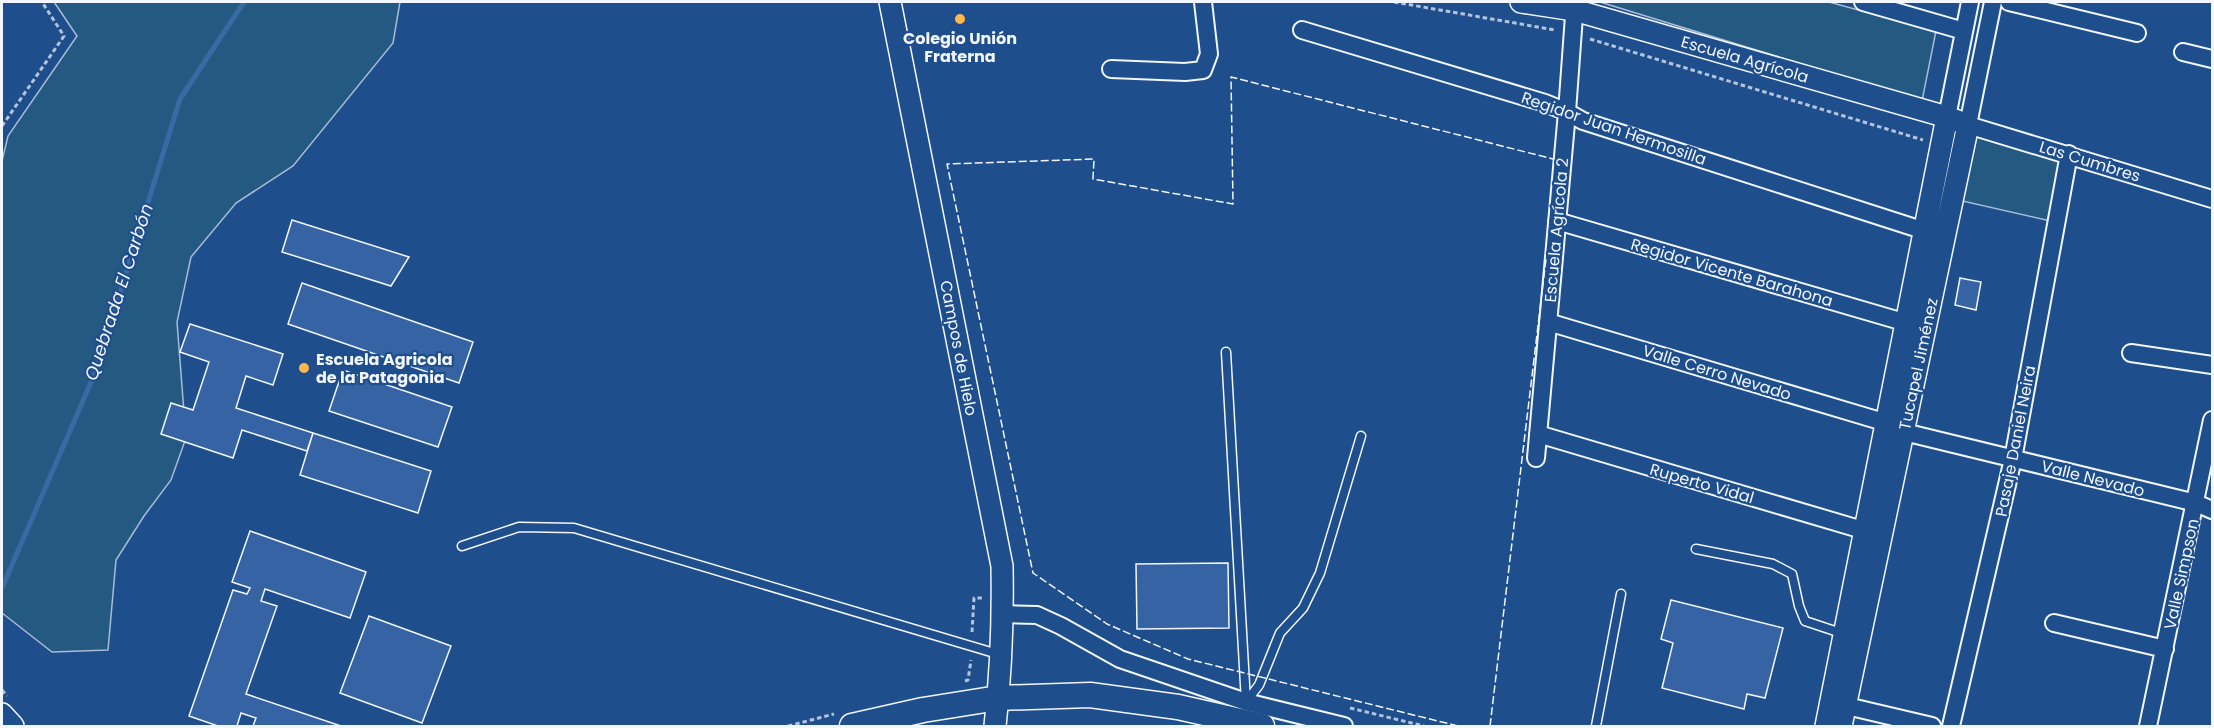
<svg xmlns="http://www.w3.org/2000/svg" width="2214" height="728" viewBox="0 0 2214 728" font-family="Poppins,sans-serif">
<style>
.green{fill:#245a82;stroke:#a8bbd7;stroke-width:1.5}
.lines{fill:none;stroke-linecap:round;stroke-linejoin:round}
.stream{stroke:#3b69a3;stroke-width:5}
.building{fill:#3563a3;stroke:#f2f6ff;stroke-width:1.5}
.service-casing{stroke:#f2f6ff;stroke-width:11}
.minor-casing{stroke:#f2f6ff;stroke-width:20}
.tertiary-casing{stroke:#f2f6ff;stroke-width:24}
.secondary-casing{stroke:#f2f6ff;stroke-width:27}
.path{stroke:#b3c4dc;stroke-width:3;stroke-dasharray:4.5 3;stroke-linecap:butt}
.service{stroke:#1f4e8c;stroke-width:8}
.minor{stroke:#1f4e8c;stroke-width:16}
.tertiary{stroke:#1f4e8c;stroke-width:21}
.secondary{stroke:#1f4e8c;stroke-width:24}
.fence{stroke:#f2f6ff;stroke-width:1.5;stroke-dasharray:8 3;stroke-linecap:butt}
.poi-dot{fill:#ffb74d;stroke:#1f4e8c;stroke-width:2}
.labels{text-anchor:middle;stroke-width:4.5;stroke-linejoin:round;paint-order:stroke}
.poi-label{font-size:16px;font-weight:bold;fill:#f2f6ff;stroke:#1f4e8c}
.street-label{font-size:16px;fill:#f2f6ff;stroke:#1f4e8c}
.water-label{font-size:18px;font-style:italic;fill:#f2f6ff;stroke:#1f4e8c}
</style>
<rect width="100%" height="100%" fill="#1f4e8c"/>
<path class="green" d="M54,2H400L393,43L293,166L236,203L191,257L177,322L186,438L171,480L144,516L116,560L108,650L52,652L2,613V161L8,136L77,36Z
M1600,2H1829L1936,31L1922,101Z
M1972,133L2065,158L2055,222L1958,200Z"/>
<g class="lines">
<path class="stream" d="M2,588L95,373L180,99L244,2"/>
</g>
<path class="building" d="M292,220L409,257L391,286L282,252Z
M1960,278L1981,282L1976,310L1955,305Z
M302,283L473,342L459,383L288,324Z
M190,324L283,354L273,385L246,376L236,408L313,433L307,451L242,430L233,458L161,434L171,403L193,410L209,362L180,352Z
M343,370L452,407L438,447L329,411Z
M313,433L431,471L418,513L300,475Z
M250,531L366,572L350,618L265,589L261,601L277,606L246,694L341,726H253L256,718L241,713L237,726H218L189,716L233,590L247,594L250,588L232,582Z
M1228,563L1229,628L1137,629L1136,564Z
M1671,600L1783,628L1765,698L1747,694L1744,709L1662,688L1673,643L1661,639Z
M369,616L451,646L422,723L340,693Z"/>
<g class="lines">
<defs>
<path id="service" d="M1226,352L1246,702
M462,546L519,527L574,528L1001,655
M1696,549L1773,564L1792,574L1799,606L1805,621L1844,634
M1246,702L1259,685L1280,633L1303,608L1320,573L1361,436
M1596,726L1621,594"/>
<path id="minor" d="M1863,2L1964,31
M1993,2L1968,125L2212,199
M2009,2L2137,33
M1302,30L1545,103L1567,112L1583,121L1925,231
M2183,52L2212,59
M1111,69L1185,72L1203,70L1209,54L1203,2
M1947,117L1970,2
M1557,221L1907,323
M1548,322L1887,423
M2131,353L2212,365
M1904,432L2196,503L2212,510
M1538,434L1866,531
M1536,458L1567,112L1575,2
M1003,614L1037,615L1061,626L1120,659L1246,702L1344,726
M2054,623L2165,649
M1834,703L1932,726
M1951,726L2013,459L2069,154
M2148,726L2212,420"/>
<path id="tertiary" d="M890,2L1002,566C1003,620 1001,673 995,726
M1521,2L1574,10L1947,117L1968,125L1841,726
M2,714L13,726
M1826,726L1947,117"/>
<path id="secondary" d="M852,726L923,710L998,698L1090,695L1178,707L1262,726"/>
</defs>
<use href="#service" class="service-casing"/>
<use href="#minor" class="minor-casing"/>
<use href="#tertiary" class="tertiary-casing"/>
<use href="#secondary" class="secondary-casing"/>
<path class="path" d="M1394,2L1555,30
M1590,39L1923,140
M2,126L64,36L42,2
M972,632L974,598H984
M965,681L968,680L971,660
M2,690L7,696
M1350,708L1424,726
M788,726L834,714"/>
<use href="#service" class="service"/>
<use href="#minor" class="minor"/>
<use href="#tertiary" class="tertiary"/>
<use href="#secondary" class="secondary"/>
<path class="fence" d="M1458,726L1188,659L1107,624L1033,573L947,164L1094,159L1093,179L1233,204L1231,77L1557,160
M1490,726L1546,259"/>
</g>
<g class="poi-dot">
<circle cx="960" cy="19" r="6"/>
<circle cx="304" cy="368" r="6"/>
</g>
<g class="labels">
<g class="poi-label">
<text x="960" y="44">Colegio Unión<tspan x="960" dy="18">Fraterna</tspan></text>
<text x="316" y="365" text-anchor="start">Escuela Agricola<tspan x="316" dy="18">de la Patagonia</tspan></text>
</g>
<g class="street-label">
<text transform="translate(1745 59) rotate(16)" y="6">Escuela Agrícola</text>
<text transform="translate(1614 128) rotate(19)" y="6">Regidor Juan Hermosilla</text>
<text transform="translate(2090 161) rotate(17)" y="6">Las Cumbres</text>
<text transform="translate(1556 230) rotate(-85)" y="6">Escuela Agrícola 2</text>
<text transform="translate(1732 272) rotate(16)" y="6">Regidor Vicente Barahona</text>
<text transform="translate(959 348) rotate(79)" y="6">Campos de Hielo</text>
<text transform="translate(1918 364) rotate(-78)" y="6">Tucapel Jiménez</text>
<text transform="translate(1717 372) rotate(17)" y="6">Valle Cerro Nevado</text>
<text transform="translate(2015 441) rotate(-79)" y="6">Pasaje Daniel Neira</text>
<text transform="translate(2093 478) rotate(14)" y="6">Valle Nevado</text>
<text transform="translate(1702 483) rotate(16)" y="6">Ruperto Vidal</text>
<text transform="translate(2181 574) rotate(-78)" y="6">Valle Simpson</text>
</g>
<g class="water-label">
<text transform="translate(119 292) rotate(-72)" y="6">Quebrada El Carbón</text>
</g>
</g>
<rect width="2214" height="728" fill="none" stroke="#f2f6ff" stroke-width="6"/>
</svg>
